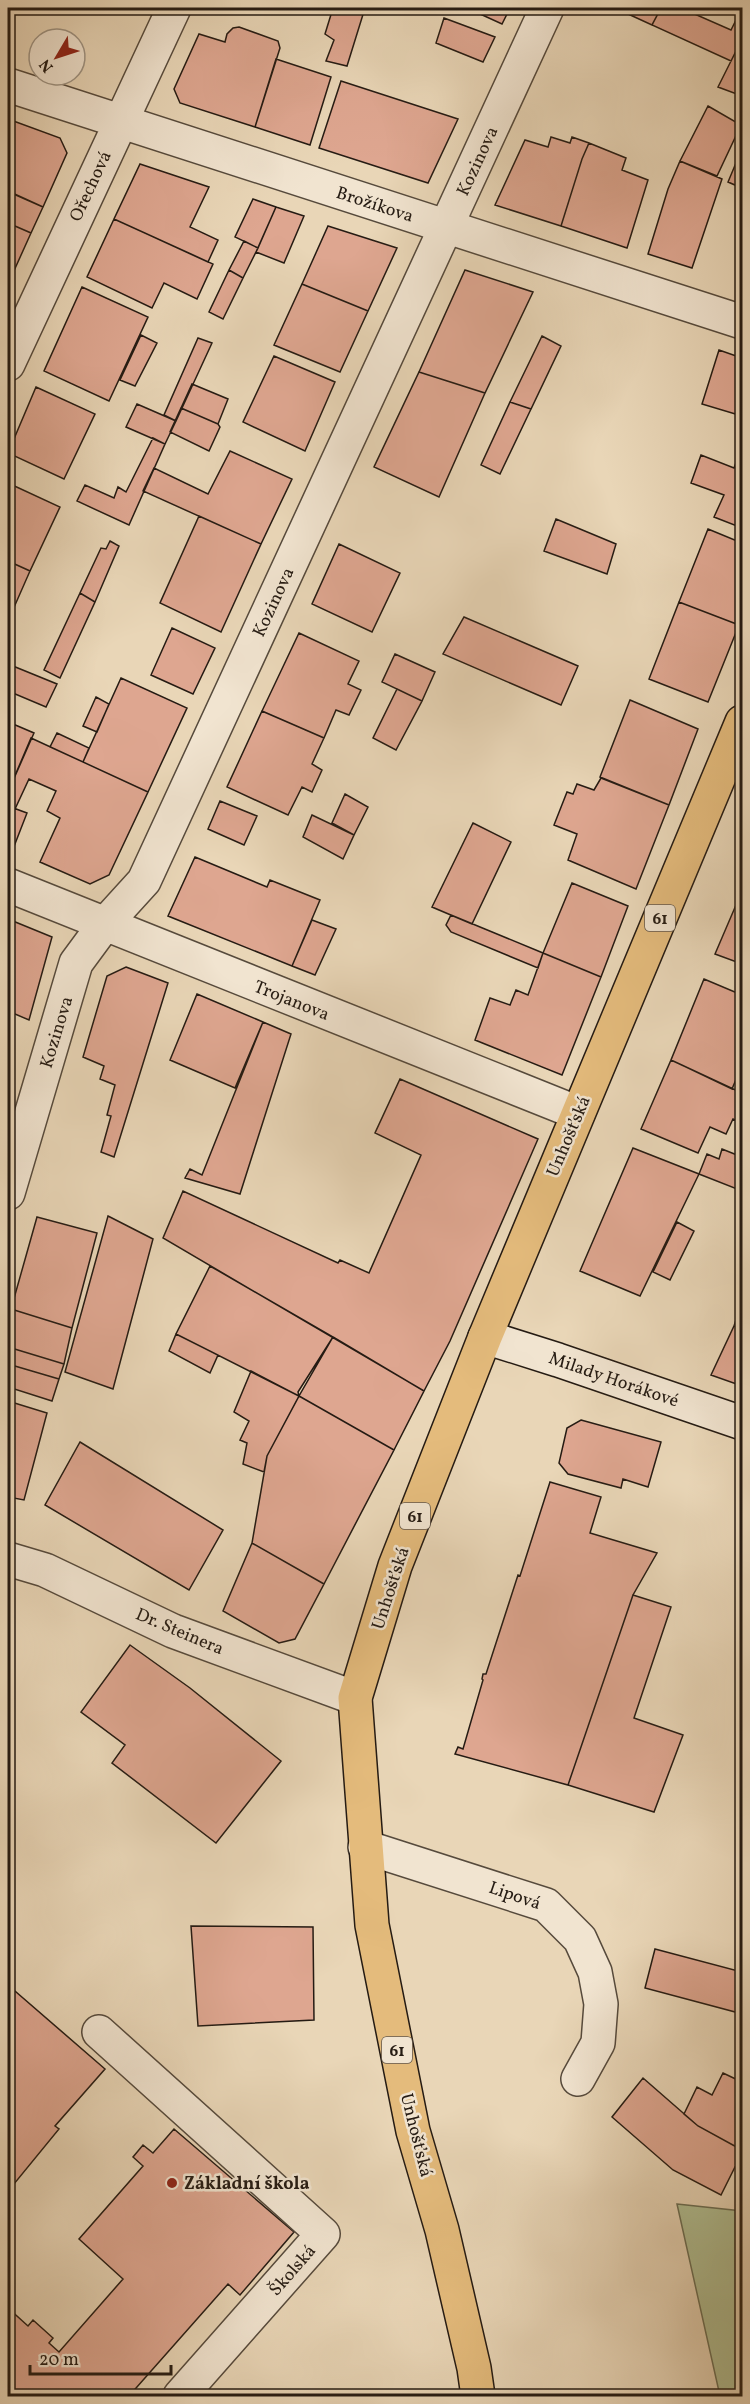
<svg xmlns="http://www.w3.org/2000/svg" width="750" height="2404" viewBox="0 0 750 2404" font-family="Vollkorn,serif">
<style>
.green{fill:#b0bf93;stroke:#6a6d53;stroke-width:1.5}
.building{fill:#dea690;stroke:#251b13;stroke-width:1.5}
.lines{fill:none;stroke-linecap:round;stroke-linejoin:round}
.street-casing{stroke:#564a3c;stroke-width:36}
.secondary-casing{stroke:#251b13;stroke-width:36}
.primary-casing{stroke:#251b13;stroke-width:36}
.street{stroke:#f1e4d0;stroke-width:33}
.secondary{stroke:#f1e4d0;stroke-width:33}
.primary{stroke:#e4bb7c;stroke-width:33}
.poi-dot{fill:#8f2418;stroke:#f1e4d0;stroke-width:2}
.labels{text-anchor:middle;stroke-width:5;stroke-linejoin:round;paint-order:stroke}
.shield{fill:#f1e4d0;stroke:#62574c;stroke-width:1.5}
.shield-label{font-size:16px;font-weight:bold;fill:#251b13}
.street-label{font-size:18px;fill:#251b13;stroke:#f1e4d0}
.poi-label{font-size:18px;font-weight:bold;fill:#251b13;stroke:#f1e4d0;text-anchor:start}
</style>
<rect width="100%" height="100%" fill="#e9d6b7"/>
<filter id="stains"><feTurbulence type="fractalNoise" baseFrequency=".00333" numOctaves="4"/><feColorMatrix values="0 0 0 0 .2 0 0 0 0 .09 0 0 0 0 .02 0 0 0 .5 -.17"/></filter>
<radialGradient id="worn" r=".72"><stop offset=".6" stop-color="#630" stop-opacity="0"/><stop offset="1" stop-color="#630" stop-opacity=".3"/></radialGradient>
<path class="green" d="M677,2204L742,2211V2396H720Z"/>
<path class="building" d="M333,8H365L347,66L326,61L334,40L325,34Z
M467,8H510L502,24Z
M615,8H661L652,25Z
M661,8H681L731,30L742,8V39L731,61L652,25Z
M444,18L495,37L483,62L436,43Z
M239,27L278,41L280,48L255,127L180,103L174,89L199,34L225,42L227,34L233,28Z
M742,39V96L718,87Z
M276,59L331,77L310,145L255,127Z
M341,81L458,119L428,183L319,148Z
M708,106L741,125L717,176L680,161Z
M8,119L60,138L67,153L43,207L8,191Z
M551,137L570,143L572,137L589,143L582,159L561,226L495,205L525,140L548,147Z
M589,143L626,158L622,170L648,180L627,248L561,226L582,159Z
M741,151H742V188L728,182Z
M680,161L722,179L692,268L648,254L668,189Z
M140,164L209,187L190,227L218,240L208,262L114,219Z
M9,192L43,207L31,233L8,223Z
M253,199L276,207L258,248L235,237Z
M276,207L304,216L284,263L256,252Z
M114,219L213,264L197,299L164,283L152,308L87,277Z
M8,223L31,233L8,284Z
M328,226L397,248L368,311L302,284Z
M244,241L258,248L243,278L229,270Z
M229,270L243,278L223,319L209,312Z
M465,270L533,292L485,393L419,372Z
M302,284L368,311L340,372L274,345Z
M82,287L148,317L109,401L44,371Z
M141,335L157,343L135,386L120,380Z
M542,336L561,346L531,409L510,402Z
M198,338L212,343L176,421L164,415Z
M719,350L742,358V416L702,404Z
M274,356L335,382L305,451L243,422Z
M419,372L485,393L439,497L374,467Z
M192,384L228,399L218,424L181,408Z
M36,387L95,414L64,479L8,453Z
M510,402L531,409L500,474L481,465Z
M137,404L176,421L165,444L126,427Z
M181,408L218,424L220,427L209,451L170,432Z
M153,438L165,444L129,525L77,501L85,485L114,498L118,487L126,492Z
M742,446V528L714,517L724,495L691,483L701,455L734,468Z
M230,451L292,479L261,544L143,491L154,468L208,494Z
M8,483L60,507L30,571L8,561Z
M199,516L261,544L221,632L160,603Z
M556,519L616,544L607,574L544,551Z
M708,529L742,543V616L739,625L679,602Z
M110,541L119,546L95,602L80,593L101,548L106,549Z
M339,544L400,573L372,632L312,604Z
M8,561L30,571L8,621Z
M80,593L95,602L60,678L44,670Z
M679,602L739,625L708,702L649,679Z
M464,617L578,666L561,705L443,654Z
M172,628L215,648L193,694L151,675Z
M299,633L359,661L348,684L361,690L349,715L336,710L324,738L262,711Z
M395,654L435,672L422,701L382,682Z
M8,664L57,684L46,707L8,691Z
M121,678L187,708L148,792L83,762Z
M397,689L422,701L396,750L373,738Z
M96,697L109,704L97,732L83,726Z
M630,700L698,729L669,805L600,777Z
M262,711L324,738L312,764L322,770L312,792L302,787L288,815L227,787Z
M13,724L34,733L8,792V737Z
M57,733L89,748L83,762L50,747Z
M31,738L148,792L109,875L90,884L40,862L60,818L47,811L56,791L29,779L15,809L8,806V792Z
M601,778L669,805L636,889L568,860L577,834L554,825L567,792L573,794L577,784L594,790Z
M345,794L368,807L354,835L332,823Z
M220,801L257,816L244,845L208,829Z
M8,806L27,813L13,849L8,847Z
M312,815L354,835L343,859L303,837Z
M473,823L511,842L472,924L432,907Z
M195,857L267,887L270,880L320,900L292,966L168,916Z
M572,883L628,906L601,977L543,953Z
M742,891V964L715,954Z
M451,915L543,953L538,968L451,932L446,925Z
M8,919L52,937L29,1020L8,1011Z
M312,920L336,929L315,975L292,966Z
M543,953L601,977L562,1075L475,1040L490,998L510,1005L516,990L528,995Z
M126,967L168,983L114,1157L101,1152L111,1116L107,1115L115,1085L100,1079L104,1066L83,1057L107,976Z
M704,979L742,995V1065L732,1089L671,1060Z
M197,994L263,1022L235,1088L170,1060Z
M263,1022L291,1034L240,1194L185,1178L190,1169L202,1175Z
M671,1060L742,1093V1123L733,1119L726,1134L710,1127L698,1153L641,1129Z
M400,1079L538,1139L450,1341L424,1391L163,1238L183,1191L338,1263L340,1260L369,1273L421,1155L375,1133Z
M633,1148L699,1174L640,1296L580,1271Z
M722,1149L742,1157V1191L699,1174L707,1154L719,1159Z
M108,1216L153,1239L113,1389L65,1372Z
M37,1217L97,1233L72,1328L11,1309Z
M677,1222L694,1231L670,1280L653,1272Z
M210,1266L333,1337L298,1392L299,1396L176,1334Z
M742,1301V1329L734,1326Z
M11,1309L72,1328L64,1364L8,1347V1323Z
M734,1326L742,1329V1386L711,1375Z
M176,1334L218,1355L210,1373L169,1351Z
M333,1337L424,1391L394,1450L299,1396Z
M8,1347L64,1364L59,1379L8,1364Z
M8,1364L59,1379L52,1401L8,1387Z
M251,1371L299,1396L267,1456L264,1472L243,1464L247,1443L240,1440L249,1421L234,1412Z
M299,1396L394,1450L324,1584L252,1543L267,1456Z
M8,1401L47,1413L24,1500L8,1497Z
M581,1420L661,1442L648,1487L623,1479L621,1488L568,1474L559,1463L567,1428Z
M80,1442L223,1530L189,1590L45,1505Z
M550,1482L601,1497L590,1533L657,1553L633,1595L568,1785L455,1754L458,1747L463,1749L483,1680L482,1679L483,1674H486L518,1575L520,1576Z
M252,1543L324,1584L295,1639L279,1643L223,1611Z
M633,1595L671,1607L634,1718L683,1735L654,1812L568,1785Z
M130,1645L190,1688L281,1761L216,1843L112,1763L125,1745L81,1712Z
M191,1926L313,1927L314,2020L198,2026Z
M655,1949L742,1972V2002L739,2013L645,1988Z
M8,1985L105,2069L55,2126L59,2129L14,2184L8,2178Z
M723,2073L742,2082V2150L698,2126L684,2114L697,2087L712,2095Z
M643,2078L698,2126L742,2150V2170L735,2167L721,2195L673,2170L612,2117Z
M174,2129L294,2232L240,2295L228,2284L129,2396H8V2308L28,2326L33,2320L53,2338L49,2343L59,2352L123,2279L79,2239L143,2166L133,2157L143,2145L153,2153Z"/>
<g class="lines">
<defs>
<path id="street" d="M8,85L742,322
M8,364L174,8
M8,885L578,1113
M8,1193L76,963L104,925L144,881L547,8
M8,1559L45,1570L173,1631L355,1698
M365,1847L546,1905L580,1939L595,1972L601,2004L598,2043L578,2079
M99,2032L323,2234L180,2396"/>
<path id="secondary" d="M485,1337L558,1360L742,1423"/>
<path id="primary" d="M478,2396L474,2368L442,2230L413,2131L372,1925L355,1698L395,1566L485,1337L742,722"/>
</defs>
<use href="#street" class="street-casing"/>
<use href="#secondary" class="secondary-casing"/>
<use href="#primary" class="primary-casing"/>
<use href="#street" class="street"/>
<use href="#secondary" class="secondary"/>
<use href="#primary" class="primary"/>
</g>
<circle class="poi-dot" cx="172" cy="2183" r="6"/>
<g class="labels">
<g class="shield">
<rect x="645" y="905" width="30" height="26" rx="4.5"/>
<rect x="400" y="1503" width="30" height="26" rx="4.5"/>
<rect x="382" y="2037" width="30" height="26" rx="4.5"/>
</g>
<g class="shield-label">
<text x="660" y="924">61</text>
<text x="415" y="1522">61</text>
<text x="397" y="2056">61</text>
</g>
<g class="street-label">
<text transform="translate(477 161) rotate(-65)" y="6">Kozinova</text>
<text transform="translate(90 186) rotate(-65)" y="6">Ořechová</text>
<text transform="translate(375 204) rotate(18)" y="6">Brožíkova</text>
<text transform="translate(273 602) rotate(-65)" y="6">Kozinova</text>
<text transform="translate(292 1000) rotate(22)" y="6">Trojanova</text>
<text transform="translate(56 1032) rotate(-73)" y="6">Kozinova</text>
<text transform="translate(568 1136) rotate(-67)" y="6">Unhošťská</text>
<text transform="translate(614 1379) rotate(19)" y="6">Milady Horákové</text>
<text transform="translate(390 1588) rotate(-72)" y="6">Unhošťská</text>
<text transform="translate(180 1631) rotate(23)" y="6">Dr. Steinera</text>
<text transform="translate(515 1895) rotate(19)" y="6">Lipová</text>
<text transform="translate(417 2135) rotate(76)" y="6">Unhošťská</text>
<text transform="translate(292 2270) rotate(-49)" y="6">Školská</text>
</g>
<g class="poi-label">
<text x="184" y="2189">Základní škola</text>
</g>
</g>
<rect width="750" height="2404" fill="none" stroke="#e9d6b7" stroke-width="30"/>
<rect x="9" y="9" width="732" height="2386" fill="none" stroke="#251b13" stroke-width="3"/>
<rect x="15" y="15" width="720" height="2374" fill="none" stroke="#251b13" stroke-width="1.5"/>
<g transform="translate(57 57) rotate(231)"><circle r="28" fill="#f1e4d0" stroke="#9f9484" stroke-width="1.5"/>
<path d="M0-4.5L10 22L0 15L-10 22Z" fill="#8f2418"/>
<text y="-9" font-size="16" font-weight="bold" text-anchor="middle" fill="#251b13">N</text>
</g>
<path d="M30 2365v9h141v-9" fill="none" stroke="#251b13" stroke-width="3"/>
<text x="39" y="2365" font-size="18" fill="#251b13" stroke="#f1e4d0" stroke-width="4.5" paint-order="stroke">20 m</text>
<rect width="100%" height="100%" filter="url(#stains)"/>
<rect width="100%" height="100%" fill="url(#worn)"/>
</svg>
